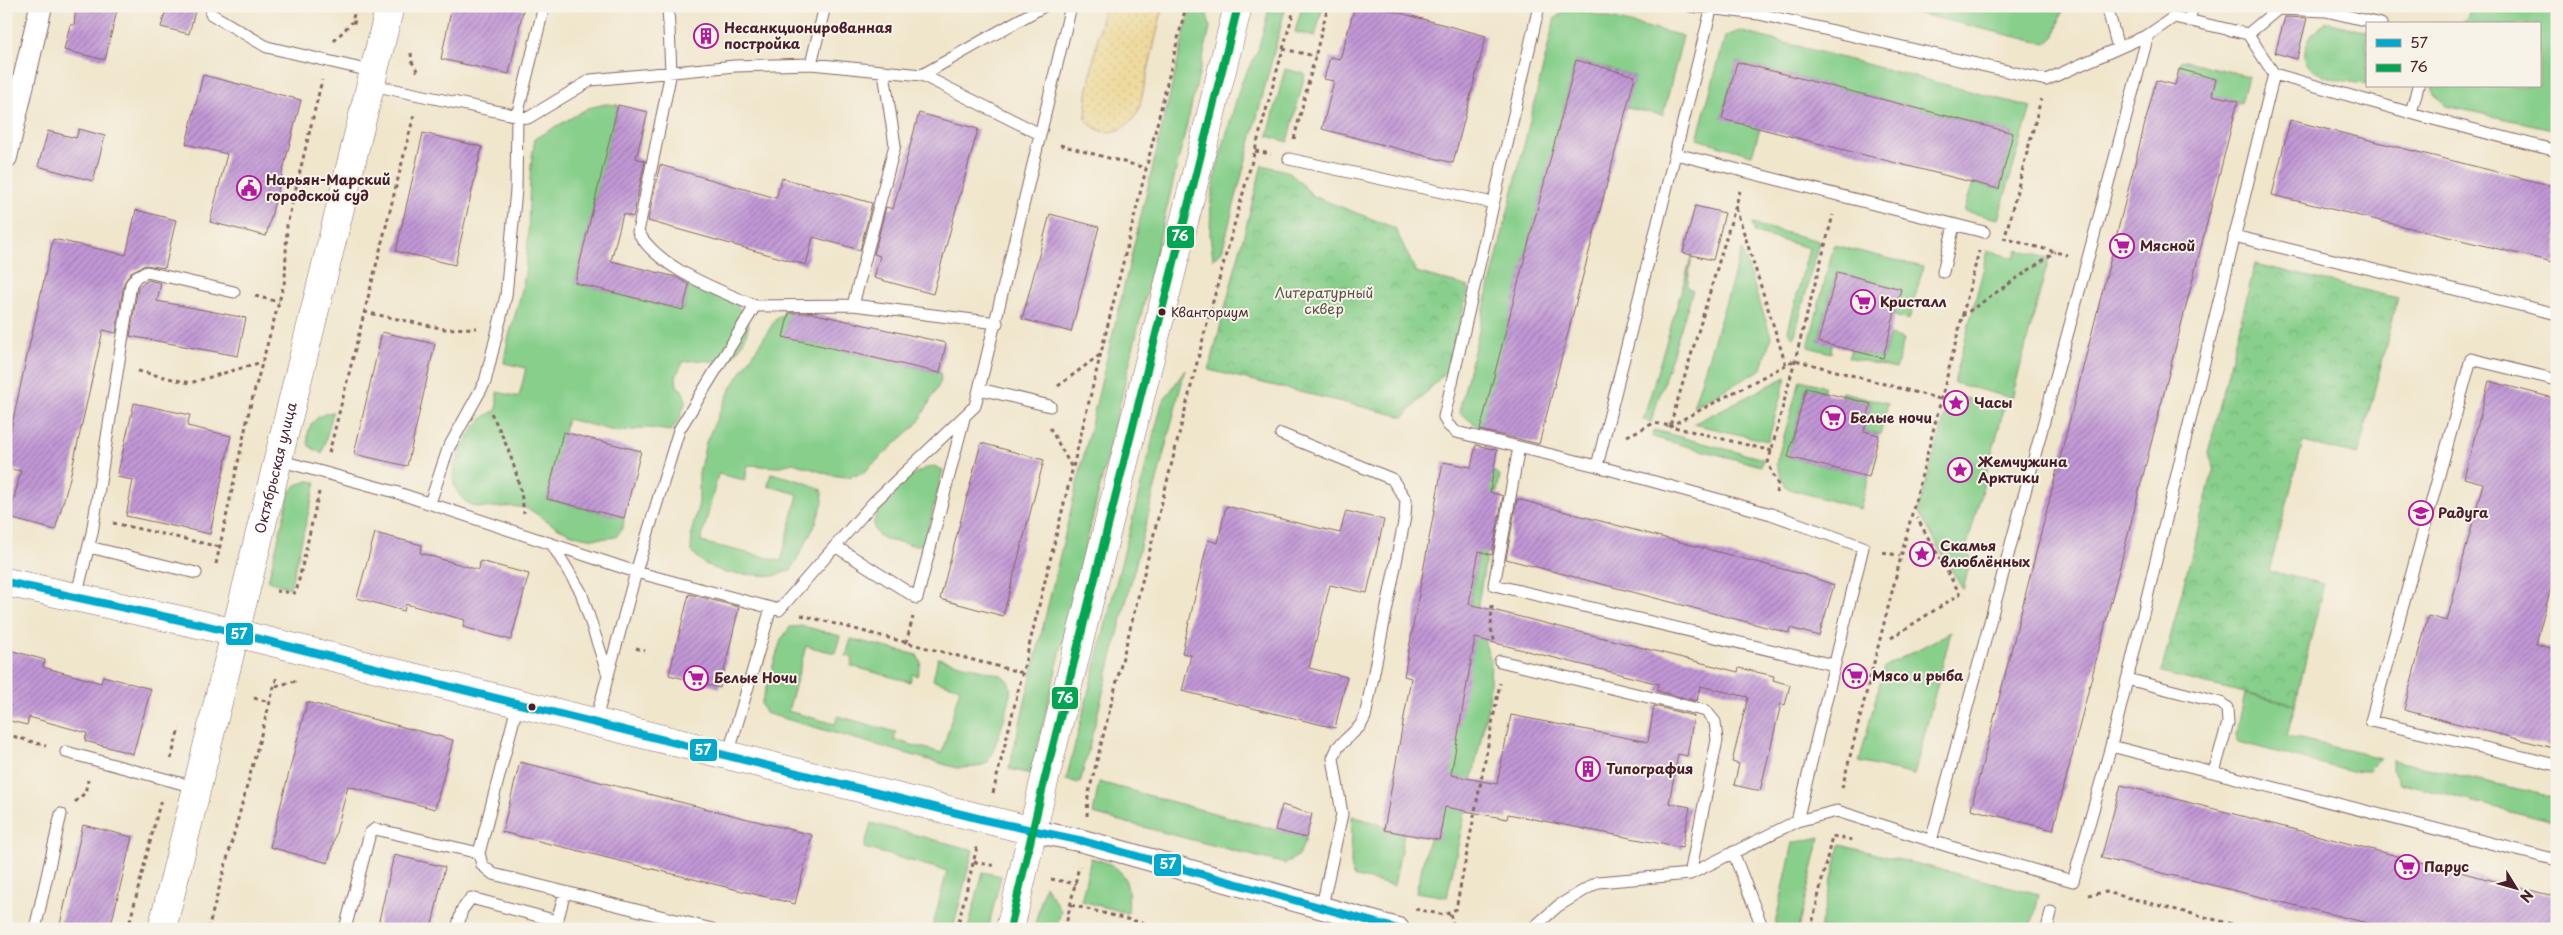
<svg xmlns="http://www.w3.org/2000/svg" width="2563" height="935" viewBox="0 0 2563 935" font-family="'Playpen Sans',sans-serif">
<style>
.green{fill:#87cf8b;stroke:#68775b}
.sand{fill:url(#sand-dots);stroke:#9c7c64}
.park{fill:url(#park-crowns);stroke:#68775b}
.building{fill:url(#building-hatch)}
.lines{fill:none;stroke-linecap:round;stroke-linejoin:round}
.lane-casing{stroke:#846563;stroke-width:13}
.street-casing{stroke:#846563;stroke-width:24}
.secondary-casing{stroke:#846563;stroke-width:29}
.path{stroke:#846563;stroke-width:3;stroke-dasharray:4 4;stroke-linecap:butt}
.lane{stroke:#fff;stroke-width:11}
.street{stroke:#fff;stroke-width:22}
.secondary{stroke:#fff;stroke-width:28}
.bus-1-casing{stroke:#f7f3e8;stroke-width:11}
.bus-2-casing{stroke:#f7f3e8;stroke-width:11}
.bus-1{stroke:#00a9ce;stroke-width:8}
.bus-2{stroke:#00a651;stroke-width:8}
.bus-dot{fill:#4a1f2b;stroke:#f7f3e8;stroke-width:2}
.labels{text-anchor:middle;stroke-width:4;stroke-linejoin:round;paint-order:stroke}
.bus-label{font-size:13px;fill:#4a1f2b;stroke:#f7f3e8;text-anchor:start}
.poi-label{font-size:14px;font-weight:bold;fill:#4a1f2b;stroke:#f7f3e8;text-anchor:start}
.park-label{font-size:14px;fill:#5c5448;stroke:#f7f3e8}
.street-label{font-size:14px;fill:#4a1f2b;stroke:#f7f3e8}
.line-badge{stroke:#f7f3e8;stroke-width:2}
.badge-label{font-size:14px;text-anchor:middle;font-weight:bold;fill:#fff}
</style>
<defs>
<pattern id="sand-dots" width="8" height="8" patternUnits="userSpaceOnUse" patternTransform="scale(1.25)"><rect width="8" height="8" fill="#eeda9e"/><path d="M2 2h.1M6 6h.1" fill="none" stroke="#cebb88" stroke-width="1.8" stroke-linecap="round"/></pattern>
<pattern id="park-crowns" width="20" height="18" patternUnits="userSpaceOnUse" patternTransform="scale(1.25)"><rect width="20" height="18" fill="#87cf8b"/><path d="M2 6a3 3 0 1 1 6 0M12 15a3 3 0 1 1 6 0" fill="none" stroke="#76b178"/></pattern>
<pattern id="building-hatch" width="6" height="6" patternUnits="userSpaceOnUse" patternTransform="scale(1.25)"><rect width="6" height="6" fill="#c198d6"/><path d="M-1 1l2-2M0 6l6-6M5 7l2-2" fill="none" stroke="#9f7bae"/></pattern>
</defs>
<rect width="100%" height="100%" fill="#f7f3e8"/>
<filter id="ink" filterUnits="userSpaceOnUse"><feTurbulence type="fractalNoise" baseFrequency=".02" numOctaves="2"/><feDisplacementMap in="SourceGraphic" scale="10" xChannelSelector="R" yChannelSelector="G"/><feConvolveMatrix kernelMatrix="1 2 1 2 8 2 1 2 1" color-interpolation-filters="sRGB"/></filter>
<filter id="wash" filterUnits="userSpaceOnUse"><feTurbulence type="fractalNoise" baseFrequency=".0096" numOctaves="4" result="noise"/><feDisplacementMap in="SourceGraphic" scale="20" xChannelSelector="R" yChannelSelector="G"/><feGaussianBlur stdDeviation="1.12" result="paint"/><feColorMatrix in="noise" values="0 0 0 0 0 0 0 0 0 0 0 0 0 0 0 0 0 1.4 0 .05"/><feComposite in="paint" operator="in"/></filter>
<g filter="url(#wash)">
<rect width="100%" height="100%" fill="#f0e6cc"/>
<path class="green" d="M1191,6H1205L1210,28L1031,774L1009,769Z
M1270,6H1286L1222,251L1213,259L1210,235L1211,200L1216,171L1241,83L1258,50Z
M1302,6H1323L1315,37L1295,32Z
M1887,6H2029L2046,10L2047,6H2063L2055,36L2046,44Z
M2470,6H2524L2557,14V130L2446,106L2434,94L2432,86H2539V24H2460L2468,17Z
M1569,8L1683,36L1663,115L1626,108L1635,76L1576,60L1481,429L1459,412L1555,18Z
M2327,22L2367,32V85C2345,80 2293,78 2307,44C2311,34 2316,27 2327,22Z
M1739,31L2031,107L1998,219L1964,211L1973,183L1999,189L2013,133L1737,62L1722,118L1760,128L1752,155L1697,139L1725,37Z
M2181,60L2248,76L2241,103L2212,95L2216,79L2179,69Z
M1285,69L1305,74L1288,142L1268,136Z
M606,104L618,105L575,283L683,310L690,280C722,293 733,293 749,325C745,340 739,353 726,362L695,360L683,362L676,376L677,386L682,390L686,400L680,418L671,431L649,428L618,432L567,419L547,499L624,518L623,527L616,537C587,542 569,535 545,520C539,516 532,510 525,508C497,502 470,520 455,487C450,475 456,459 462,448C472,431 478,417 497,410V392L519,397L526,368L504,363C507,332 521,304 525,273C531,229 526,183 535,139L588,108Z
M1752,224L1819,241L1794,339L1788,331L1809,248L1755,233Z
M1834,245L1923,267L1909,320L1894,316L1901,289L1837,272L1818,341L1832,345L1831,353L1808,347Z
M1742,250L1771,336L1762,369L1693,407Z
M2017,250L2049,258L2012,398L1954,383L1988,251L2015,258Z
M1692,255L1687,287L1693,290L1651,422L1643,420Z
M790,308L784,337L940,373L941,381L918,423L862,474L846,477L831,475L793,463L777,467L748,465L745,480L718,474L701,542L781,561L798,494L768,486L771,473L804,482L822,490L823,502L815,525L791,570L774,576L725,573L703,563L691,551L692,530L699,503V473L706,442L731,388L776,319Z
M1890,335L1904,339L1896,369L1848,357L1851,350L1883,358Z
M1185,370L1080,783L1066,780L1162,403Z
M1786,377L1768,441L1693,424Z
M1800,380L1824,386V392L1806,388L1788,457L1853,473L1860,450L1875,454L1860,509L1786,488L1776,464Z
M1842,392L1888,403L1880,435L1864,431L1871,404L1840,397Z
M1951,394L2004,409L1966,549L1971,558L1963,590L1918,511Z
M333,412L322,454L309,446C304,428 315,414 333,412Z
M1654,430L1763,459L1761,466L1652,437Z
M934,466L943,470L924,544C914,547 906,543 897,542C839,535 905,470 934,466Z
M1493,471L1500,475L1478,604L1480,628L1491,661L1489,701L1447,897L1416,892L1429,838Z
M308,481L316,482L290,588L268,581L290,492L296,485Z
M803,626L840,636L835,653L806,646L788,711L835,724L838,716L896,732L894,740L942,753L960,688L933,680L938,658L1001,675C1005,678 1009,681 1010,687C1013,699 994,751 987,763L977,767L957,768L765,713L761,704L781,640L790,627Z
M1951,632L1914,775L1859,762L1884,667Z
M851,639L917,655L921,663L917,676L912,674L910,682L851,666L853,658L846,656Z
M2245,694L2295,705L2287,736L2381,758L2369,770L2352,772L2239,742L2236,735Z
M2392,760L2557,798V823L2400,783L2392,769Z
M1099,782L1306,838L1299,855L1285,864L1093,814Z
M1352,816L1385,826L1384,830L1404,834L1394,886L1353,876L1351,863Z
M871,823L973,850L953,929H932L947,871L864,848Z
M1820,837L1798,929H1774L1793,843Z
M1840,845L2039,894L2031,929H1820Z
M1091,858C1126,866 1130,880 1128,913L1081,901Z
M983,872L1001,876L988,929H968Z
M1045,885L1061,911L1056,929H1034Z"/>
<path class="sand" d="M1106,6H1158L1162,11L1138,112C1124,133 1104,140 1086,120L1087,94L1103,12Z"/>
<path class="park" d="M1262,165L1290,172L1313,196L1395,228L1416,272L1469,287L1448,369L1404,417L1209,370Z
M2255,264L2398,298L2358,455L2303,442L2269,571L2324,584L2295,705L2161,673L2214,467L2208,453Z"/>
<g id="blocks">
<path class="building" d="M76,6H118L105,60L64,50L70,25H74Z
M167,6H178L195,11L189,34L161,27Z
M452,6H524L509,74L441,59Z
M1355,6H1374L1486,36L1453,163L1322,129L1334,81L1324,79L1330,57L1340,59Z
M2285,17L2307,18L2297,59L2275,53Z
M1576,60L1635,76L1539,444L1480,430Z
M1737,62L2013,133L1999,189L1722,119Z
M2179,69L2216,79L2212,95L2238,101L2053,830L1971,809L2156,80L2175,85Z
M203,75L301,100L266,236L210,222L227,154L186,144Z
M618,105L648,112L636,158L645,161L633,217L623,214L611,261L676,277L689,285L683,310L575,283Z
M919,113L978,129L933,294L874,278L880,256L874,254L886,207L893,209Z
M2290,120L2557,187V263L2272,195Z
M79,129L105,136L93,181L38,166L48,131L76,138Z
M423,133L482,147L455,265L396,251Z
M660,165L776,198L782,178L872,203L860,250L813,237L806,265L648,221Z
M1695,206L1725,213L1713,260L1683,253Z
M136,210L176,220L165,268L145,265L131,272L124,283L116,333L103,330L69,482L55,530L9,518L21,471L6,468V451L53,239L126,255Z
M1050,214L1099,227L1071,332L1022,319Z
M1837,272L1901,289L1883,358L1818,342Z
M148,280L161,283L157,301L246,318L238,356L130,336L138,287Z
M789,313H811L946,343L940,373L783,337Z
M382,332L435,344L407,466L354,454Z
M2489,381L2557,399V564L2536,644L2557,650V749L2404,710L2428,616L2447,621L2483,483L2464,478Z
M1806,388L1871,404L1864,431L1879,435L1869,477L1788,457Z
M134,403L190,415L187,426L231,436L210,534L126,516L133,480L117,477Z
M563,432L641,451L624,518L547,499Z
M981,443L1044,460L1003,616L940,599Z
M1476,445L1497,450L1490,492L1503,496L1492,555L1479,551L1469,604L1738,672L1739,668L1774,676L1773,680L1790,685L1785,705L1781,704L1760,791L1734,785L1739,764L1732,762L1748,697L1700,686L1697,701L1657,691L1659,684L1475,638L1451,775L1497,784L1511,715L1648,742L1654,706L1694,716L1687,756L1678,754L1669,803L1690,807L1682,848L1508,814L1507,819L1445,807L1439,840L1384,830L1411,678L1404,676L1443,462L1471,467Z
M1517,499L1805,575L1834,585L1819,636L1790,628L1789,633L1506,559Z
M1226,506L1340,533L1346,511L1384,520L1367,593L1330,585L1309,668L1347,677L1335,728L1182,691L1191,655L1182,653L1208,540L1218,543Z
M375,533L422,545L420,553L479,570L480,561L529,574L511,640L463,627L465,620L406,604L404,611L357,598Z
M689,594L739,607L720,688L669,675Z
M6,649L45,660L43,667L101,683L103,676L151,689L133,754L85,741L87,733L29,717L27,725L6,720Z
M307,702L453,740L435,809L348,786L328,863L270,847Z
M520,762L812,835L795,904L502,832Z
M2121,785L2557,897V929H2392L2101,858Z
M1282,805L1312,814L1306,838L1275,830Z
M83,825L132,837L110,929H59Z
M394,855L445,867L431,929H377Z"/>
</g>
</g>
<g filter="url(#ink)">
<use href="#blocks" fill-opacity="0" stroke="#846563" stroke-width="1"/>
<g class="lines">
<defs>
<path id="lane" d="M668,6L671,72L638,232C659,269 717,289 755,306
M1690,6L1759,14L2046,80L2148,35L2174,17L2248,34L2274,74L2425,117L2557,151
M2107,6L2118,48
M1711,10L1597,466L1771,514L1863,547L1797,821
M211,14L267,47L375,72
M2189,20L2193,6
M2248,34L2278,9L2326,11L2381,24
M811,64L825,6
M922,75L1044,6
M372,85L528,118L591,80L735,66L811,64L922,75L1040,134
M2411,113L2418,86
M1676,154L1984,232
M1289,159L1493,203
M2234,236L2557,314
M1943,272L1954,225
M853,305L895,145L884,73
M997,323L853,305L755,306L679,430L636,572L779,610L873,503L975,406L1071,6
M2557,380L2471,359L2371,721L2557,765
M980,389L1050,406
M1281,434L1392,479L1406,500L1405,517L1365,717L1360,726L1338,747L1333,758L1342,814L1322,906
M1519,447L1456,432L1448,425L1444,417L1539,6
M278,460L395,492L636,572L595,723
M1597,466L1519,447L1494,585L1834,665
M430,503L448,449L485,382L506,296L516,190L517,116L544,6
M552,544L581,592L608,675
M835,546L917,598L964,418
M89,547L196,573
M76,597L92,533L131,284L137,276L147,272L234,292
M1500,661L1706,711L1715,722L1717,740L1690,874
M2127,679L2221,703L2227,708L2228,723L2214,772
M518,703L479,853L482,865L493,874L712,929
M2111,746L2557,860
M66,752L198,788
M728,755L771,608
M1931,841L2148,35
M1733,852L1763,929
M35,929L61,814
M345,929L370,833L375,829L479,853
M457,929L462,910L471,898L557,921
M555,929L565,892
M1532,929L1558,906L1598,882L1690,874L1797,821L1837,811L1951,847L2073,881L2111,746L2274,74
M2047,929L2051,912"/>
<path id="street" d="M6,157L41,6
M1033,831L1083,841L1398,929"/>
<g id="secondary">
<path d="M6,582L203,625L1033,831"/>
<path id="s1" d="M162,929L390,6"/>
<path d="M1010,929L1043,786L1238,6"/>
</g>
</defs>
<use href="#lane" class="lane-casing"/>
<use href="#street" class="street-casing"/>
<use href="#secondary" class="secondary-casing"/>
<path class="path" d="M356,22H352L356,6
M334,41L352,22
M1283,49L1315,56
M411,53L412,62L418,72
M1294,139L1328,6
M1060,145L1146,168
M1255,151L1271,154
M1736,208L1786,365
M2006,233L2041,99
M2003,238L2067,255
M255,296L279,302
M364,312L445,329L477,328
M1962,316L2055,252
M138,371L190,383L262,362
M1058,386L1101,354
M491,413C508,445 520,477 524,513
M1050,428L1072,468
M1627,436L1654,423L1670,426L1740,191
M1772,451L1670,426L1795,360L1940,399
M329,453L414,115
M1776,493L1778,485L1768,463L1833,215
M113,523L220,547
M1883,552L1900,556
M216,564L250,407L285,280L287,225L322,80
M276,591L296,593L319,492
M1492,605L1491,629L1495,643
M801,615L1023,673
M1891,638L1960,594L1917,518
M906,643L913,617
M636,648L645,651
M276,686L299,680
M254,698L270,702
M6,734L46,746
M171,759L179,728
M1842,788L1979,251
M993,793L1186,6
M75,802L85,793L88,780
M1087,816L1088,796L1207,323L1295,6
M974,862L996,866
M1051,879L1076,884
M2088,895L2106,892L2252,929
M1071,905L1167,929
M1415,909L1445,915L1456,909L1500,683
M1450,914L1455,929
M128,929L161,799
M208,929L277,676
M957,929L977,847
M1065,929L1079,866
M1811,929L1832,836L1853,840"/>
<use href="#lane" class="lane"/>
<use href="#street" class="street"/>
<use href="#secondary" class="secondary"/>
<defs>
<path id="bus-1" d="M6,582L203,625L985,820L1083,841L1398,929"/>
<path id="bus-2" d="M1010,929L1043,786L1238,6"/>
</defs>
<use href="#bus-1" class="bus-1-casing"/>
<use href="#bus-2" class="bus-2-casing"/>
<use href="#bus-1" class="bus-1"/>
<use href="#bus-2" class="bus-2"/>
</g>
</g>
<defs>
<symbol id="building-ring" viewBox="-11 -11 22 22"><circle r="9.5" fill="#f7f3e8" stroke="#b5179e" stroke-width="1.5"/><path d="M-4-6H4V6H1V3H-1V6H-4ZM-2.5-4.3h1.7v1.8h-1.7ZM.8-4.3h1.7v1.8H.8ZM-2.5-1h1.7V.8h-1.7ZM.8-1h1.7V.8H.8Z" fill="#b5179e"/></symbol>
<symbol id="civic-ring" viewBox="-11 -11 22 22"><circle r="9.5" fill="#f7f3e8" stroke="#b5179e" stroke-width="1.5"/><path d="M-.6-6.5H3V-4.5H.6V-3L4-1V1h2V6H-6V1h2V-1L-.6-3ZM-1.2 2.5V6h2.4V2.5Z" fill="#b5179e"/></symbol>
<symbol id="supermarket-ring" viewBox="-11 -11 22 22"><circle r="9.5" fill="#f7f3e8" stroke="#b5179e" stroke-width="1.5"/><path d="M-6-5.5h2.5l.6 2H6L4.5 2H-2.5L-4.4-4H-6ZM-1.5 3.2a1.3 1.3 0 1 0 .1 0ZM3 3.2a1.3 1.3 0 1 0 .1 0Z" fill="#b5179e"/></symbol>
<symbol id="sight-ring" viewBox="-11 -11 22 22"><circle r="9.5" fill="#f7f3e8" stroke="#b5179e" stroke-width="1.5"/><path d="M0-6L1.8-2.2L6-1.7L2.9 1.2L3.7 5.4L0 3.3L-3.7 5.4L-2.9 1.2L-6-1.7L-1.8-2.2Z" fill="#b5179e"/></symbol>
<symbol id="school-ring" viewBox="-11 -11 22 22"><circle r="9.5" fill="#f7f3e8" stroke="#b5179e" stroke-width="1.5"/><path d="M0-5L7-2L0 1L-7-2ZM-4 1L0 2.5L4 1V4Q0 6-4 4Z" fill="#b5179e"/></symbol>
</defs>
<g fill-rule="evenodd">
<use href="#building-ring" x="692" y="22" width="28" height="28"/>
<use href="#civic-ring" x="235" y="174" width="28" height="28"/>
<use href="#supermarket-ring" x="2108" y="232" width="28" height="28"/>
<use href="#supermarket-ring" x="1849" y="288" width="28" height="28"/>
<use href="#sight-ring" x="1942" y="389" width="28" height="28"/>
<use href="#supermarket-ring" x="1819" y="404" width="28" height="28"/>
<use href="#sight-ring" x="1946" y="456" width="28" height="28"/>
<use href="#school-ring" x="2407" y="499" width="28" height="28"/>
<use href="#sight-ring" x="1908" y="540" width="28" height="28"/>
<use href="#supermarket-ring" x="1841" y="662" width="28" height="28"/>
<use href="#supermarket-ring" x="682" y="664" width="28" height="28"/>
<use href="#building-ring" x="1574" y="755" width="28" height="28"/>
<use href="#supermarket-ring" x="2393" y="853" width="28" height="28"/>
</g>
<g class="bus-dot">
<circle cx="1162" cy="312" r="4.5"/>
<circle cx="532" cy="707" r="4.5"/>
</g>
<g class="labels">
<g class="bus-label">
<text x="1171" y="317">Кванториум</text>
</g>
<g class="poi-label">
<text x="724" y="33">Несанкционированная<tspan x="724" dy="16">постройка</tspan></text>
<text x="266" y="185">Нарьян-Марский<tspan x="266" dy="16">городской суд</tspan></text>
<text x="2140" y="251">Мясной</text>
<text x="1880" y="307">Кристалл</text>
<text x="1974" y="408">Часы</text>
<text x="1850" y="423">Белые ночи</text>
<text x="1978" y="467">Жемчужина<tspan x="1978" dy="16">Арктики</tspan></text>
<text x="2438" y="518">Радуга</text>
<text x="1940" y="551">Скамья<tspan x="1940" dy="16">влюблённых</tspan></text>
<text x="1872" y="681">Мясо и рыба</text>
<text x="714" y="683">Белые Ночи</text>
<text x="1606" y="774">Типография</text>
<text x="2424" y="872">Парус</text>
</g>
<g class="park-label">
<text x="1324" y="298">Литературный<tspan x="1324" dy="16">сквер</tspan></text>
</g>
<g class="street-label">
<text dy="5" stroke="none"><textPath href="#s1" startOffset="475">Октябрьская улица</textPath></text>
</g>
</g>
<g class="line-badge">
<rect x="1166" y="225" width="29" height="24" rx="5" fill="#00a651"/>
<rect x="225" y="622" width="29" height="24" rx="5" fill="#00a9ce"/>
<rect x="1051" y="686" width="28" height="24" rx="5" fill="#00a651"/>
<rect x="689" y="738" width="29" height="24" rx="5" fill="#00a9ce"/>
<rect x="1153" y="853" width="29" height="24" rx="5" fill="#00a9ce"/>
</g>
<g class="badge-label">
<text x="1180" y="241">76</text>
<text x="239" y="639">57</text>
<text x="1065" y="703">76</text>
<text x="703" y="755">57</text>
<text x="1168" y="869">57</text>
</g>
<rect width="2563" height="935" fill="none" stroke="#f7f3e8" stroke-width="25"/>
<rect x="2366" y="22" width="175" height="65" fill="#f7f3e8" stroke="#b29e9c"/>
<rect x="2376" y="39" width="25" height="8" fill="#00a9ce" stroke="#b29e9c"/>
<text x="2410" y="48" font-size="15" fill="#4a1f2b">57</text>
<rect x="2376" y="64" width="25" height="8" fill="#00a651" stroke="#b29e9c"/>
<text x="2410" y="72" font-size="15" fill="#4a1f2b">76</text>
<g transform="translate(2516 888) rotate(127)" stroke="#f7f3e8" stroke-width="4" paint-order="stroke">
<path d="M0-4L9 19L0 12L-9 19Z" fill="#4a1f2b"/>
<text y="-8" font-size="14" font-weight="bold" text-anchor="middle" fill="#4a1f2b">N</text>
</g>
</svg>
